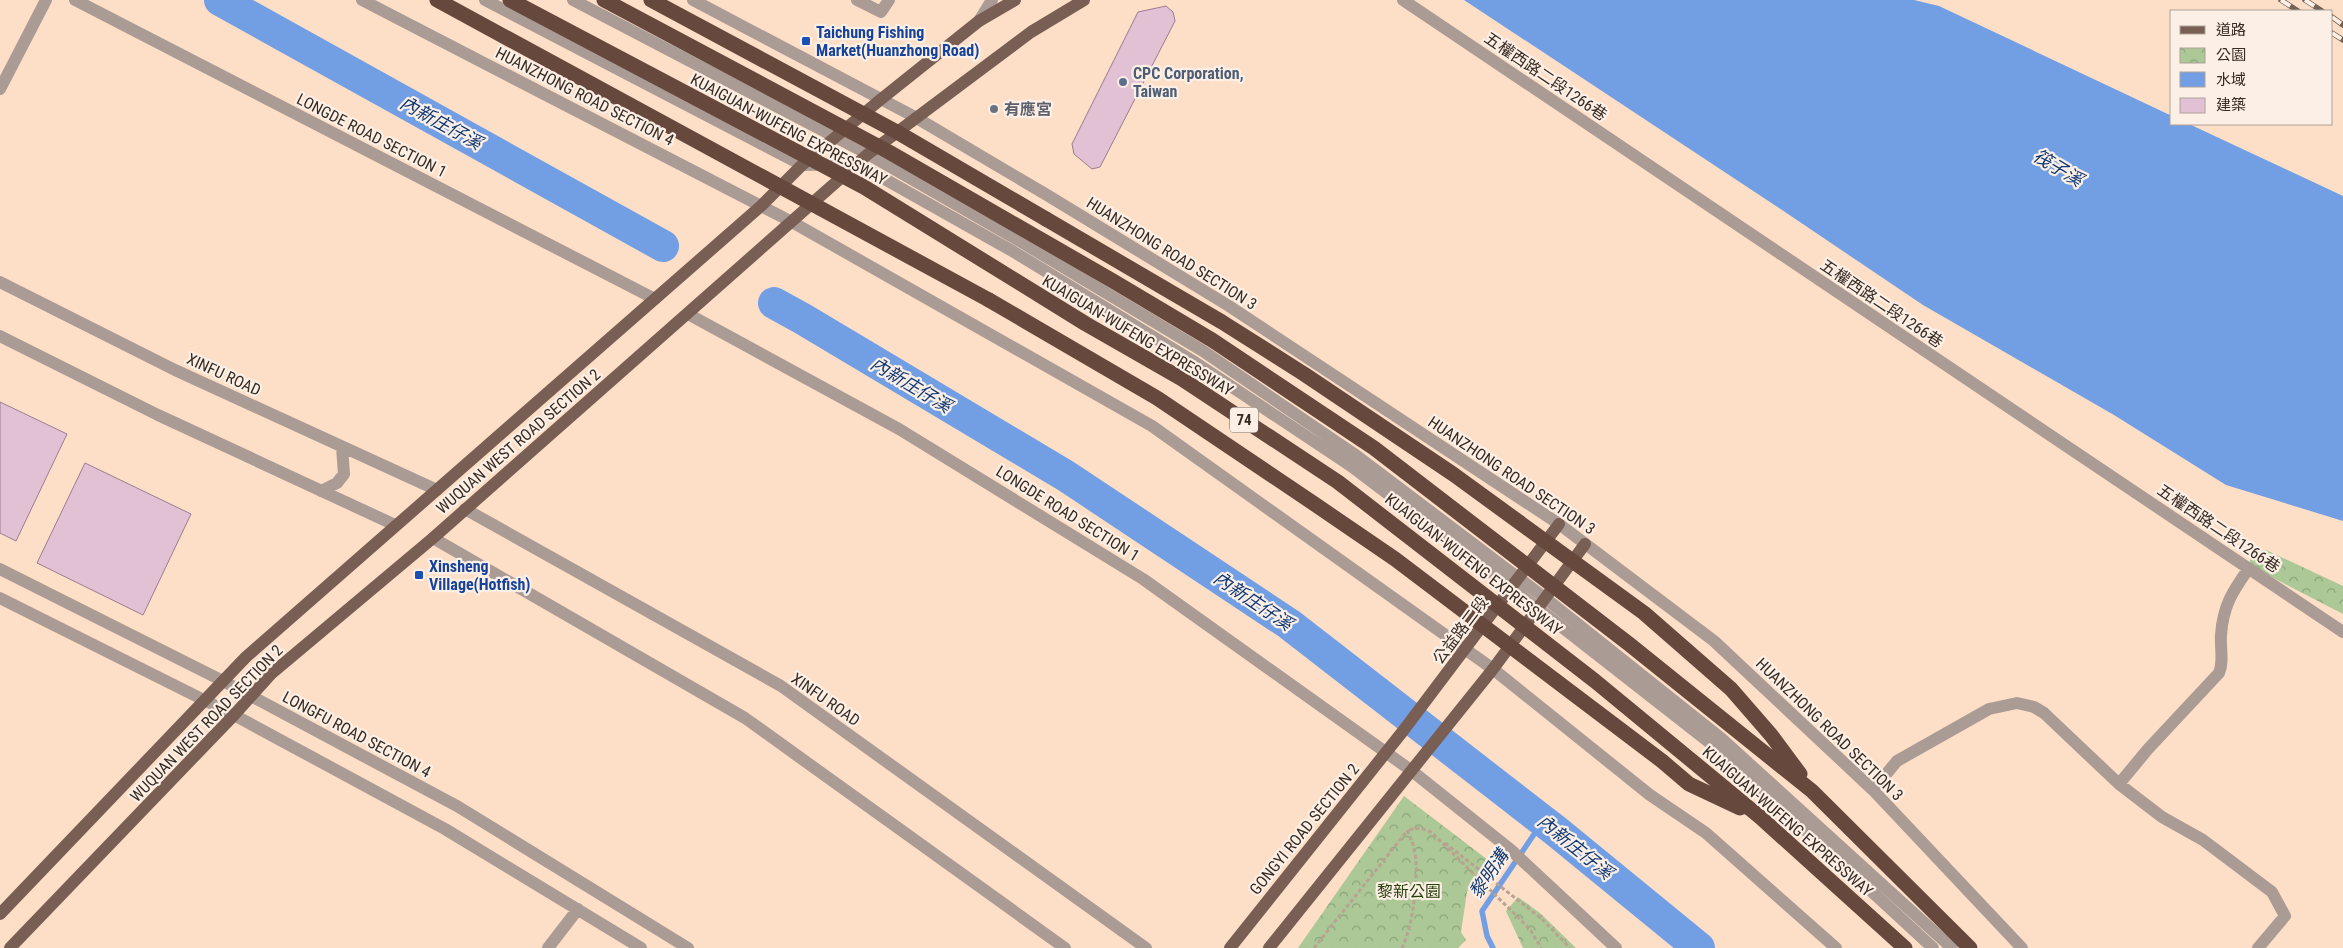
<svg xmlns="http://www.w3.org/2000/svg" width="2343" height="948" viewBox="0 0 2343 948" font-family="'Roboto Condensed','Noto Sans TC',sans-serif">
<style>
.park{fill:url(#park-crowns)}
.water{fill:#729fe3}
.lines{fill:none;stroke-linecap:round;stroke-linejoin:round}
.stream{stroke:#729fe3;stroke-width:5.5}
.river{stroke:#729fe3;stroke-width:32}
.building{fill:#e2c1d4;stroke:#9b7d8f}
.path{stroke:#baa290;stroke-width:3;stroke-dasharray:4 2.5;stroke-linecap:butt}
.minor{stroke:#ab9b95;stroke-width:12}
.major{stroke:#795e54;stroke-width:12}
.highway{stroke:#67483d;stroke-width:15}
.rail-casing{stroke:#746255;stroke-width:5.5}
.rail{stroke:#fcefe6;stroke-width:4;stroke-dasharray:11;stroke-linecap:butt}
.highway-bridge{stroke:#67483d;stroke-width:15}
.transit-dot{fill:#1a4fb4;stroke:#fcefe6;stroke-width:2}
.service-dot{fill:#5c6f8a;stroke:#fcefe6;stroke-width:2}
.worship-dot{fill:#6b7280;stroke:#fcefe6;stroke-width:2}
.labels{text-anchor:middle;stroke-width:4.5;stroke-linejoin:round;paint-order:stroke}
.shield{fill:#fcefe6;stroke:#72665e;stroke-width:1}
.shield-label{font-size:15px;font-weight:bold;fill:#372c23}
.transit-label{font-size:16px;font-weight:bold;fill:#164399;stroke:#fcefe6;text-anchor:start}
.service-label{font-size:16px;font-weight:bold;fill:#4e5e75;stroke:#fcefe6;text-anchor:start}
.street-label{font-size:16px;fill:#372c23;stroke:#fcefe6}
.worship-label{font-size:16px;font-weight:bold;fill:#5b616d;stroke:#fcefe6;text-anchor:start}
.park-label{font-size:16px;fill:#27410b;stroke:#fcefe6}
.water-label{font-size:18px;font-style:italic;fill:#0f3976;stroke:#fcefe6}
</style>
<defs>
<pattern id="park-crowns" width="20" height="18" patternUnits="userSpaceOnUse" patternTransform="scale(1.25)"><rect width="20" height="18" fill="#abc896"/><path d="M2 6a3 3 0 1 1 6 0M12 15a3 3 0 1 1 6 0" fill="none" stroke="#8ca37a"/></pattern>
</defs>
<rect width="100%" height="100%" fill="#fddec7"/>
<path class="park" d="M2266,550L2343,586V614L2256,569L2250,562V555L2255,551Z
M1404,796L1488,860L1467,892L1461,932L1466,940L1458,948H1298Z
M1518,897L1540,913L1576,948H1523L1506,911Z"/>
<path class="water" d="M1464,0H1914L1939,6L2172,116V124H2189L2343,196V521L2226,485L2114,415L1923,305L1776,206Z"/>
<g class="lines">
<path class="stream" d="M1493,948L1487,936L1482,911L1543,821"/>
<path class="river" d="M220,0L663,246
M774,303L803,319L1066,476L1289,624L1556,831L1699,948"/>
</g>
<path class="building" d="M1166,6L1173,12L1175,21L1100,167L1092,169L1074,154L1072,144L1138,12Z
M0,402L67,434L16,541L0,533Z
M85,463L191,514L143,615L37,563Z"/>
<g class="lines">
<path class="path" d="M1445,843L1542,919L1570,948
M1314,948L1407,831
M1402,948C1413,926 1420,872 1414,849C1413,842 1410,836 1407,830L1420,828L1431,832L1530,929L1541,948"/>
<path class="minor" d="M75,0L655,299
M362,0L792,222L1152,426L1493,669L1650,795L1706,833L1836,948
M485,0L802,165L858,164L1014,252L1193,361L1351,466L1512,588L1714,746L1933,948
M573,0L868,154L1018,240L1203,351L1357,456L1545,598L1722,739L1952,948
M693,0L915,117L1047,195L1229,306L1559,524L1714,641L1873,790L2022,948
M857,0L881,12L889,0
M1403,0L2343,632
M979,21L992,0
M0,89L46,0
M0,282L175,370L437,490
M688,314L899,429L1143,579L1412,771L1511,850L1616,948
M0,336L158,415L395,525
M321,491L337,483L344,474L342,447
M465,509L781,686L1146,948
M433,538L745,718L1065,948
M0,569L223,681L457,806L688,948
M0,598L234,715L445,829L641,948
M2119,784L2162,817L2203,840L2272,892L2285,916L2258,948
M1873,790L1897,761L1989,709L2017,703L2034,707L2044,713L2119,784L2148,749L2219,673C2224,662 2220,647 2221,635C2223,605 2233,591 2249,568
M548,948L578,909"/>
<path class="major" d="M0,914L246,657L761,206L802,165L880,100L979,21L1015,0
M10,948L234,715L271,674L433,538L868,154L1031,32L1084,0
M1230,948L1403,731L1559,524
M1269,948L1493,669L1585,544"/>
<path class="highway" d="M437,0L989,300
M651,0L897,132L1046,219"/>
<defs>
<path id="rail" d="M2281,0L2298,11
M2305,0L2322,11
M2332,17L2343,25
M2332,33L2343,40"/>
</defs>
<use href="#rail" class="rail-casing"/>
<use href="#rail" class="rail"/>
<path class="highway-bridge" d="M510,0L864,187L1086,324L1182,379L1338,482L1595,681L1760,817L1905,948
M604,0L889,152L1113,281L1212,340L1374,448L1629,644L1812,791L1970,948
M1046,219L1222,322L1304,374L1453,474L1644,613L1731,689L1771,735L1800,774
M989,300L1157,398L1316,505L1395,559L1662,761L1689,784L1740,808"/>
</g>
<g class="transit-dot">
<rect x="801" y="36" width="10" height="10" rx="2.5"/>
<rect x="414" y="570" width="10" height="10" rx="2.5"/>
</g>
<circle class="service-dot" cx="1123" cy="82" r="5"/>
<circle class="worship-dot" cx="994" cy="109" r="5"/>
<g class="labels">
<rect class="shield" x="1230" y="407.5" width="28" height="25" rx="4"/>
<g class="shield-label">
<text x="1244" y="425">74</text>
</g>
<g class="transit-label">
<text x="816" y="38">Taichung Fishing<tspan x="816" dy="18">Market(Huanzhong Road)</tspan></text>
<text x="429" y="572">Xinsheng<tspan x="429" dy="18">Village(Hotfish)</tspan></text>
</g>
<g class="service-label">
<text x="1133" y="79">CPC Corporation,<tspan x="1133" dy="18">Taiwan</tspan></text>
</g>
<g class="street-label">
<text transform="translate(1546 76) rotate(34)" y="6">五權西路二段1266巷</text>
<text transform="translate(585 96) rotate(27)" y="6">HUANZHONG ROAD SECTION 4</text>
<text transform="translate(789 129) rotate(28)" y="6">KUAIGUAN-WUFENG EXPRESSWAY</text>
<text transform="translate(372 135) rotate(27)" y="6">LONGDE ROAD SECTION 1</text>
<text transform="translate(1172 253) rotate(32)" y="6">HUANZHONG ROAD SECTION 3</text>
<text transform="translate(1882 303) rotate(34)" y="6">五權西路二段1266巷</text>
<text transform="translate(1138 335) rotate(31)" y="6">KUAIGUAN-WUFENG EXPRESSWAY</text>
<text transform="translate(224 374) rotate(25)" y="6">XINFU ROAD</text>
<text transform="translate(518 441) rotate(-41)" y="6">WUQUAN WEST ROAD SECTION 2</text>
<text transform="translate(1512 475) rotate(34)" y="6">HUANZHONG ROAD SECTION 3</text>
<text transform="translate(1068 513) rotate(32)" y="6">LONGDE ROAD SECTION 1</text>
<text transform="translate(2219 528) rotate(34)" y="6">五權西路二段1266巷</text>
<text transform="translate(1474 564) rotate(38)" y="6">KUAIGUAN-WUFENG EXPRESSWAY</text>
<text transform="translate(1460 630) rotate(-53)" y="6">公益路二段</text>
<text transform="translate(826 699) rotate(35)" y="6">XINFU ROAD</text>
<text transform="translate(206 723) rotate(-46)" y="6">WUQUAN WEST ROAD SECTION 2</text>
<text transform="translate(1830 729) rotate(44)" y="6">HUANZHONG ROAD SECTION 3</text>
<text transform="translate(357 734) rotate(28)" y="6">LONGFU ROAD SECTION 4</text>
<text transform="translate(1788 821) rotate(41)" y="6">KUAIGUAN-WUFENG EXPRESSWAY</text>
<text transform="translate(1304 829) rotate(-51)" y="6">GONGYI ROAD SECTION 2</text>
</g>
<g class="worship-label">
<text x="1004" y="115">有應宮</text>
</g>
<g class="park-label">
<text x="1409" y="897">黎新公園</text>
</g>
<g class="water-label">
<text transform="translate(441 123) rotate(29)" y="6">內新庄仔溪</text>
<text transform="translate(2058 168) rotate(31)" y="6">筏子溪</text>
<text transform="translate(911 385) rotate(31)" y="6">內新庄仔溪</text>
<text transform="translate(1253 601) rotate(34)" y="6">內新庄仔溪</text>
<text transform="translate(1575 847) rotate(39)" y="6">內新庄仔溪</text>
<text transform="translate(1489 874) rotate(-56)" y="6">黎明溝</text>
</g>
</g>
<rect x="2170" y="10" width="162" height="115" fill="#fcefe6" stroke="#ada198"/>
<rect x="2180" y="26" width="25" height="8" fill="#795e54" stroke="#ada198"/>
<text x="2216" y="35" font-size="15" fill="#372c23">道路</text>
<rect x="2180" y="48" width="25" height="15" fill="url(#park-crowns)" stroke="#ada198"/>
<text x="2216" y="60" font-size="15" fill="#372c23">公園</text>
<rect x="2180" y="72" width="25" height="15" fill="#729fe3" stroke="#ada198"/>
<text x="2216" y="85" font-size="15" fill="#372c23">水域</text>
<rect x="2180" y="98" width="25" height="15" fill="#e2c1d4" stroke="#ada198"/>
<text x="2216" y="110" font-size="15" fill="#372c23">建築</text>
</svg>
